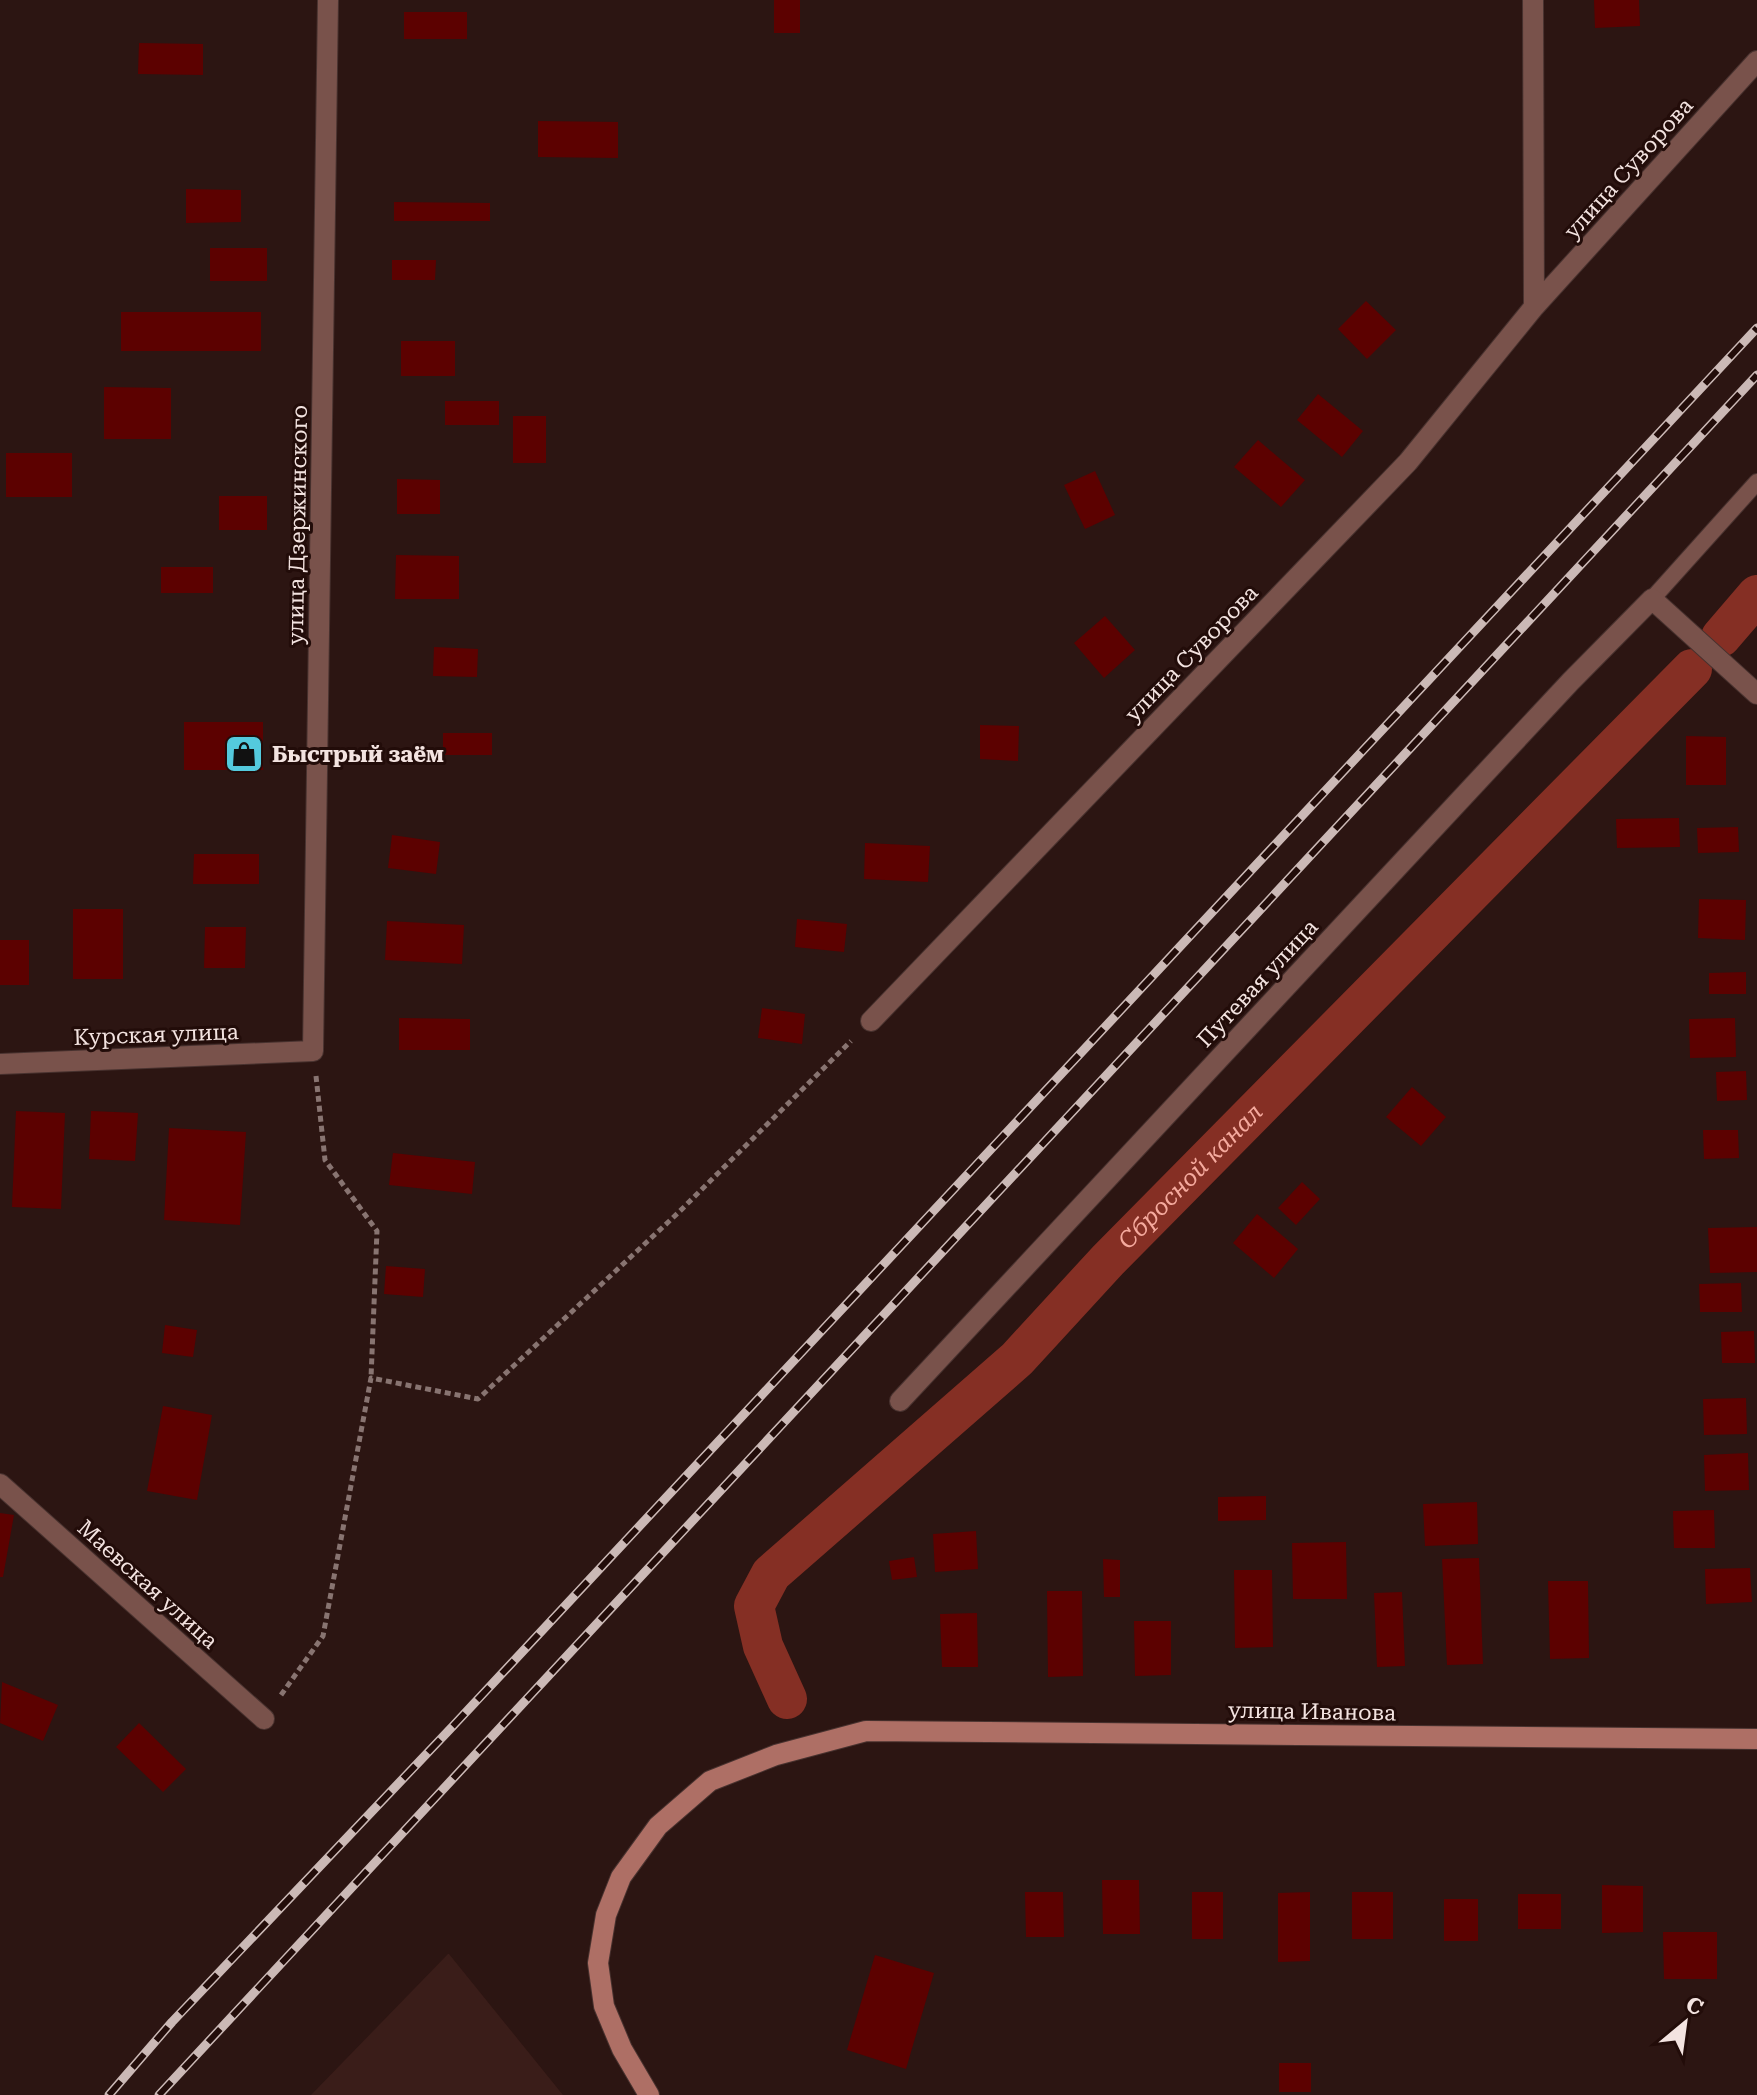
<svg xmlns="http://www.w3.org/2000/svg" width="1757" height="2095" viewBox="0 0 1757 2095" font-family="'Roboto Serif',serif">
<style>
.built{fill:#3a1d19}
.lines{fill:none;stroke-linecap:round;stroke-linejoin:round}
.canal{stroke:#852f24;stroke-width:40}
.building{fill:#5c0100}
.lane-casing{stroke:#48322f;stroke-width:18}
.street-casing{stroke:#48322f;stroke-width:22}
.secondary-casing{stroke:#48322f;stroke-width:22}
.path{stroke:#887471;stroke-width:5;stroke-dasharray:6 4;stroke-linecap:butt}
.lane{stroke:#79524b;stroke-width:16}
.street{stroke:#79524b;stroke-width:20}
.secondary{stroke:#ae6f65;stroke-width:20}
.rail-casing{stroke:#cbb9b6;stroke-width:9}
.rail{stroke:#220c09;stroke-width:6;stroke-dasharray:18;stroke-linecap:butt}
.labels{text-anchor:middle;stroke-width:6;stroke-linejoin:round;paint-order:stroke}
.street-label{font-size:22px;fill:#f3e3e0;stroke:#220c09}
.poi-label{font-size:22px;font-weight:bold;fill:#f3e3e0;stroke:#220c09;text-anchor:start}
.water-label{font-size:24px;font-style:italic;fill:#f5aa9e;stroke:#220c09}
</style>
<rect width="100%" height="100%" fill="#2c1512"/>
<path class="built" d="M449,1954L563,2095H311L448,1954Z"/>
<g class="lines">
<g class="canal">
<path d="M1721,637L1757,595"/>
<path id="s1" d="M787,1699L763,1646L754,1606L771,1574L1017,1359L1108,1260L1692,669"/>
</g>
</g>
<path class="building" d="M774,0H800V33H774Z
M1594,0H1639L1640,26L1595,28Z
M404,12H467V39H404Z
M139,43L203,44V75L138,74Z
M538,121L618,122V158L538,157Z
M186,189L241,190V222L186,223Z
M394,202L490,203V221H394Z
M210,248H267V281H210Z
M392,260H436L435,280H392Z
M1366,301L1396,330L1367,359L1338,329Z
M121,312H261V351H121Z
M401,341H455V376H401Z
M104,387L171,388V439H104Z
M1318,394L1363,431L1342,457L1297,420Z
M445,401H499V425H445Z
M513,416H546V463H513Z
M1258,440L1305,480L1281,507L1234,467Z
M6,453H72V497H6Z
M1095,471L1115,515L1085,529L1064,485Z
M397,479L440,480V514H397Z
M219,496H267V530H219Z
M396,555L459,556V599H395Z
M161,567H213V593H161Z
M1105,616L1135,650L1104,678L1074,643Z
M434,647L478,649L477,677L433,676Z
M184,722H263V770H184Z
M980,725L1019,726L1018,761L980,759Z
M443,733H492V755H443Z
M1686,736L1726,737V785H1686Z
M1679,818L1680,847L1617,848L1616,819Z
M1738,827L1739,852L1698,853L1697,828Z
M392,835L440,842L436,874L388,868Z
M865,843L930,846L928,882L864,879Z
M194,854H259V884H193Z
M1699,899L1746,900L1745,940L1698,938Z
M73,909H123V979H73Z
M797,919L847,924L844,952L795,947Z
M387,921L464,925L462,964L385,960Z
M205,927H246L245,968H204Z
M0,940H29V985H0Z
M1746,972V994H1709V973Z
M762,1008L805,1014L802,1044L758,1038Z
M399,1018L470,1019V1050H399Z
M1735,1018L1736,1057L1690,1058L1689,1019Z
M1746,1071L1747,1100L1717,1101L1716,1072Z
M1412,1087L1446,1117L1421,1146L1386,1117Z
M16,1111L65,1113L61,1209L12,1207Z
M91,1111L138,1113L135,1161L89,1159Z
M169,1128L246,1132L240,1225L164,1220Z
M1703,1130H1738L1739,1158L1704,1159Z
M393,1153L475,1162L472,1194L389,1185Z
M1302,1182L1320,1199L1296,1225L1278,1208Z
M1257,1214L1298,1249L1274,1278L1233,1243Z
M1757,1227V1272L1710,1273L1708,1228Z
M386,1266L425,1269L423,1297L384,1294Z
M1741,1283L1742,1312H1700L1699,1284Z
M165,1325L197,1330L193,1357L162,1353Z
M1754,1331L1755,1363H1722L1721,1332Z
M1746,1398L1747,1434L1704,1435L1703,1399Z
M163,1406L212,1415L197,1500L147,1491Z
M1748,1453L1749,1490L1705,1491L1704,1455Z
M1266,1496V1520L1218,1521V1497Z
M1477,1502L1478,1544L1425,1546L1423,1504Z
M1714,1510L1715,1548H1674L1673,1511Z
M0,1513L14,1515L3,1577H0Z
M976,1531L978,1569L935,1572L933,1534Z
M1346,1542L1347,1599H1293L1292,1543Z
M914,1557L917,1577L892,1580L889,1561Z
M1479,1558L1483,1664L1447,1665L1442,1559Z
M1103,1559L1120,1560V1597H1104Z
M1750,1568L1752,1602L1706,1604L1705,1569Z
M1234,1570H1272L1273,1647L1235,1648Z
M1548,1581H1588L1589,1658L1550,1659Z
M1047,1591H1082L1083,1676L1048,1677Z
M1402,1592L1405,1666L1377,1667L1374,1593Z
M977,1613L978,1667H942L940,1614Z
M1134,1621H1171V1675L1135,1676Z
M2,1682L58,1705L43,1741L0,1723Z
M139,1723L186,1769L163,1792L116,1747Z
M1102,1880H1139L1140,1934H1103Z
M1602,1885L1643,1886V1932L1602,1933Z
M1025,1892H1063L1064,1937H1026Z
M1192,1892H1223V1939H1192Z
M1310,1892V1961L1278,1962V1893Z
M1352,1892H1393V1939H1352Z
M1518,1894H1561V1929H1518Z
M1444,1899H1478V1941H1444Z
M1663,1932H1717V1979H1664Z
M875,1955L934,1973L906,2069L847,2050Z
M1279,2063H1311V2092H1279Z"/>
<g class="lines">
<defs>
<path id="lane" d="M1652,599L1757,482"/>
<path id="street" d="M1533,0L1534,307
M871,1021L1408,462L1534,307L1757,61
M0,1064L313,1051L328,0
M900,1401L1571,681L1652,599L1757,694
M0,1484L264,1719"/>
<path id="secondary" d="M649,2095L622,2049L604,2006L598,1963L606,1915L621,1877L658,1826L710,1781L776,1755L866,1731L1757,1739"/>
</defs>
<use href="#lane" class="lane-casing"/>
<use href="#street" class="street-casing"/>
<use href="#secondary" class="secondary-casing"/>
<path class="path" d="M316,1076L325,1160L377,1231L371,1378
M281,1695L323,1636L371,1378L478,1399L679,1212L851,1041"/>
<use href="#lane" class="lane"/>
<use href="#street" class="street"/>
<use href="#secondary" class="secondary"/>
<defs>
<path id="rail" d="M109,2095L172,2022L453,1726L1757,328
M159,2095L1757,375"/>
</defs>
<use href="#rail" class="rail-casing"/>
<use href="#rail" class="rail"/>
</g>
<defs>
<symbol id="shop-square" viewBox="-11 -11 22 22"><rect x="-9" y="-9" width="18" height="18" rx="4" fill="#54cadd" stroke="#220c09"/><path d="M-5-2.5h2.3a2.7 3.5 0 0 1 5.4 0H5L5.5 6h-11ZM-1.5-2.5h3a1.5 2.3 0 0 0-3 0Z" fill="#111"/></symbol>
</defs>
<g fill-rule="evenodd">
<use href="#shop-square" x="222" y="732" width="44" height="44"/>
</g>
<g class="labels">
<g class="street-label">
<text transform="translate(1628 168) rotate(-48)" y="8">улица Суворова</text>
<text transform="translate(297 525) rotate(-89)" y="8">улица Дзержинского</text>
<text transform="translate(1191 653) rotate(-46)" y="8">улица Суворова</text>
<text transform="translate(1257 983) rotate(-47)" y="8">Путевая улица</text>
<text transform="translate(156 1034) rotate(-2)" y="8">Курская улица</text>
<text transform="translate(148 1584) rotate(42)" y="8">Маевская улица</text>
<text transform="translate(1312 1711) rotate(1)" y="8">улица Иванова</text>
</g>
<g class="poi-label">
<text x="272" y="762">Быстрый заём</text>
</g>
<g class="water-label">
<text dy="8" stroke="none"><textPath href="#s1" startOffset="714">Сбросной канал</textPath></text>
</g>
</g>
<g transform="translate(1685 2023) rotate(29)" stroke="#220c09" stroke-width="6" paint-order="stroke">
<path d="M0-6L14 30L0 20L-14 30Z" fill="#f3e3e0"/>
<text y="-12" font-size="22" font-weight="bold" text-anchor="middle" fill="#f3e3e0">С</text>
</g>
</svg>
